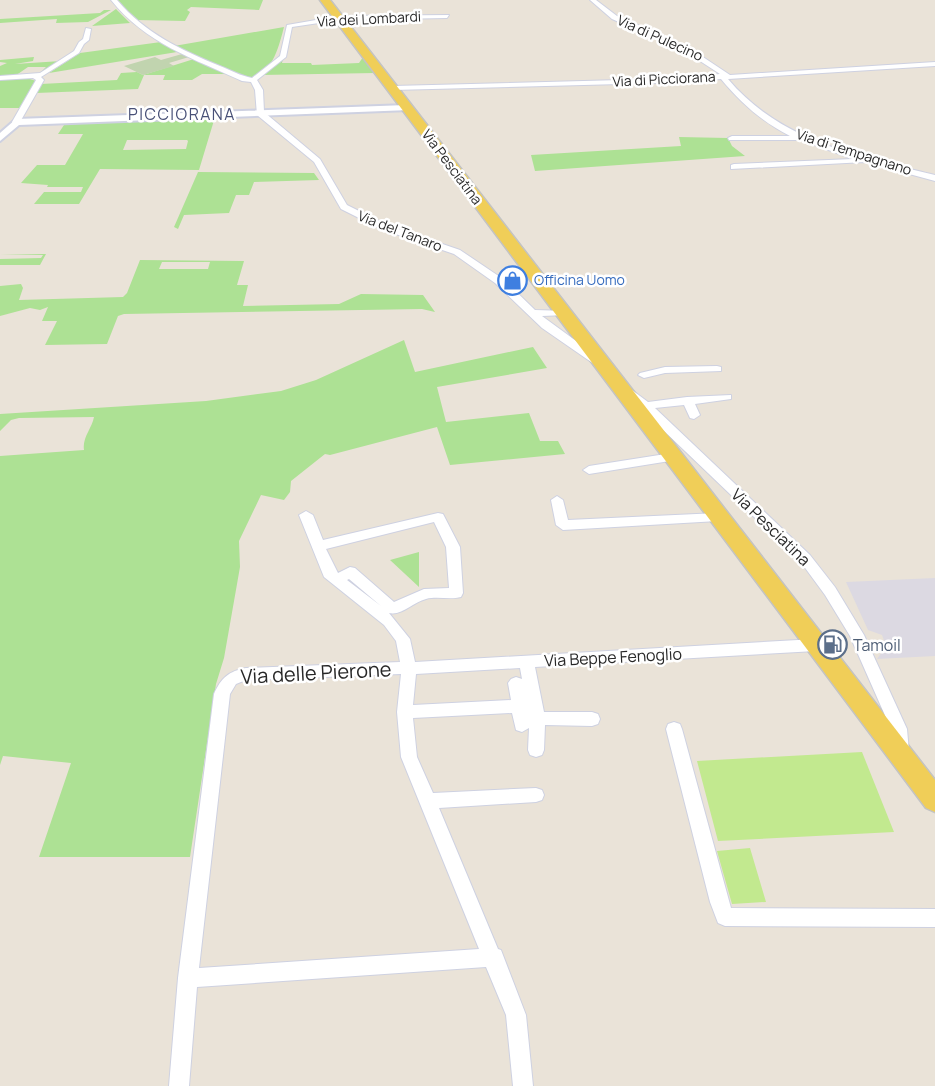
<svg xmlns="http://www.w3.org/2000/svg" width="935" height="1086" viewBox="0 0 935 1086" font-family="Manrope,sans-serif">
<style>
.industrial{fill:#dcd9e2}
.green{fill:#ade194;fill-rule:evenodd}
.cemetery{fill:#c1d4af}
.pitch{fill:#c2e98f}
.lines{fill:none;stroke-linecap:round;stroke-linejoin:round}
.minor-casing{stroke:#ced1e1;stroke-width:2}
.tertiary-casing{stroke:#ced1e1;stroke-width:4}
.primary-casing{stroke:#c3c3c3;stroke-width:3}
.minor{fill:#fff;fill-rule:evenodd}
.tertiary{fill:#fff;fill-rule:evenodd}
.primary{fill:#f0ce58;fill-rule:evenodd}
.labels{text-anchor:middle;stroke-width:5;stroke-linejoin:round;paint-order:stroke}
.far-street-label{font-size:14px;fill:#272727;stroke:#fff}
.far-shop-label{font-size:14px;fill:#366cbe;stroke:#fff;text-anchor:start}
.far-quarter-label{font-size:16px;letter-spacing:1.5px;fill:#485077;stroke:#fff}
.street-label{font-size:16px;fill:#272727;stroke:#fff}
.service-label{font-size:16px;fill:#4e5e75;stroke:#fff;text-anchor:start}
.near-street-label{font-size:20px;fill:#272727;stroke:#fff}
</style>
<rect width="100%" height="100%" fill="#eae3d8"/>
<path class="industrial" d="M935,578V656L877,659L886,646L882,635L868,630L846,582Z"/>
<path class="green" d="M116,0H263L259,10L191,7L187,10L190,12L185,21L136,20Z
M116,9L130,23L92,26Z
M104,10H111L88,22L56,23L57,19L0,23V19L100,13Z
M284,27C279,46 272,77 248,78L174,46Z
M161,42L177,52L49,73L80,53Z
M34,57L33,61L15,64L61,61L39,74L46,67H28L15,76L0,77V66L7,63L0,62V60Z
M363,57L375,73L261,75L283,59L282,63H311L312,65L359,63Z
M194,59L228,74H202L192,80H163L165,75H144L138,89L36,93L41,84L117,80L121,73L137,72L143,75Z
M27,78L36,81L21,108H0V79Z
M215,117L199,170L100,169L79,204H34L44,192H81L83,187H47L48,185L21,183L37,165H65L83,134H58L66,122ZM127,140H187L188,141L186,149L123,150Z
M679,137L728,138L732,146L745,156L535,171L531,155L681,146Z
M198,172L314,173L319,180L254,182L249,195H236L229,213L184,215L178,229L174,227Z
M0,254H46L40,265H0V259L41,258L43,255Z
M140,260L244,261L237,285H248L243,306L339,304L361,294L423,295L435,312L422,309L124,314L118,316L107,344L45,345L57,321H42L48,307L40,310L30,308L0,316V286L21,284L23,288L19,300L123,297L127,293ZM210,262L208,269H159L162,262Z
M404,340L415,372L533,347L547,368L437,387L446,422L529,413L540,441H558L565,454L450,465L437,427L330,455L325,454L291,481L290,492L284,500L261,495L239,541L240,567L224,658L216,684L190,857H39L71,763L3,756L0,765V456L84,450C82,438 92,428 94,417L19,418L11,420L0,431V414L206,401L281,391L316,380Z
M419,552V587L390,560Z"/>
<path class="cemetery" d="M182,54L189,57L169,63L174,66L143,75L124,66L155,57L161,60Z"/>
<path class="pitch" d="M862,752L894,832L718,841L697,761Z
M750,848L766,902L732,904L717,851Z"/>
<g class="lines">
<defs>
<path id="minor" d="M111,0H117C145,33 181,50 220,66C230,70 241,76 252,78L280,56L287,25L339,16L449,15L447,18L339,20L292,27L286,57L257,80L263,90L264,112L320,159L347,205L387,225L460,250L503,279L535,310L567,311V315L542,316L602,360V364H594L542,328L495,283L454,254L381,229L341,209L314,162L257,115L255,90L251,82L242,81C194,59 145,43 111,0Z
M590,0H596L617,16L688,47L730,75L935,62V66L728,79C781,142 859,156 935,175V181L865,162L731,169V165L734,164L853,159L801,140H729L728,138L732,136H790C762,122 741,103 721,79L659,83L393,90L389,88L393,86L659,79L720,74L683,50L612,19Z
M86,28L91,29L89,40L84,44L79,53L41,77L44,80L20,122L13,124L12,122L36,80L33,78L0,80V76L40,73L74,51L79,42L83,39Z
M717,366L721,367V371L665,373L644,378L638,375L640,373L665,367Z
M632,390L648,402L687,397L731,395V399L695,404L700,415L694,419L690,418L684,405L655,408L810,555L835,587L864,635L907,729L909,752L907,757L901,759L895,757L891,729L850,636L825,595L800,561L640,408L626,393Z
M672,453L678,457L676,460L589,474L583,470L589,466Z
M557,496L563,500L568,520L718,513L725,517L718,521L563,530L556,525L551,500Z
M306,511L313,515L323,540L438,513L443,514L460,547L463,593L461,597C450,600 437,596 426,599C413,602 402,616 389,613L410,639L415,662L816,639L821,641L823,645L821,649L816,651L535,667L544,712H592L598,714L600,719L598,724L592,726L545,725L544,750L542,755L536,757L530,755L528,750L529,728L522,732L516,730L512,713L413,718L417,757L433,793L536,788L542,790L544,795L542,800L536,802L439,808L498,949L501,950L526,1015L533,1086H513L506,1015L486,967L197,987L189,1086H169L178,978L214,694C221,678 229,671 246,668L400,662L396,641L384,625L324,577L299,515ZM434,522L446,547L449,588L424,589L394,602L355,568L350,567L338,573L326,549ZM349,579L381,606L347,580ZM520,668L522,679L516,677L511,679L508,683L511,700L413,705L416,674ZM401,674L397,712L401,757L479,949L199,968L230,694L236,684L246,680Z
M674,722L680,724L682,729L731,908L935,909V927L725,926L718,923L710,902L666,729L668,724Z"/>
<path id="tertiary" d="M407,105L410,106V110L19,125L0,141V133L16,119Z"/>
<path id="primary" d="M320,0H330L935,780V812L926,808Z"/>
</defs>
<use href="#minor" class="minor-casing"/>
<use href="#tertiary" class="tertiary-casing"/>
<use href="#primary" class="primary-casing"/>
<use href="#minor" class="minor"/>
<use href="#tertiary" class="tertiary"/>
<use href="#primary" class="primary"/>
</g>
<defs>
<symbol id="shop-ring" viewBox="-11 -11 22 22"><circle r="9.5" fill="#fff" stroke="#3f7fe0" stroke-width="1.5"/><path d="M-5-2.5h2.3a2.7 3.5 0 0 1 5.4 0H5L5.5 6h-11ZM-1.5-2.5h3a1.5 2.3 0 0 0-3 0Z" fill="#3f7fe0"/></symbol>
<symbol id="fuel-ring" viewBox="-11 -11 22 22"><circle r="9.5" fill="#fff" stroke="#5c6f8a" stroke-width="1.5"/><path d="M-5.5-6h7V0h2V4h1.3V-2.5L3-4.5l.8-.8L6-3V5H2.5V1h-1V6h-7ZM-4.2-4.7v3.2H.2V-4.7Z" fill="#5c6f8a"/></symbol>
</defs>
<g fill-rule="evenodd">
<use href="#shop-ring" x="496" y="264" width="33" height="33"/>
<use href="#fuel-ring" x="816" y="628" width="33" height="33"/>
</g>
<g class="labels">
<g class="far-street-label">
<text transform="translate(369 19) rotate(-3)" y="5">Via dei Lombardi</text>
<text transform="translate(660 38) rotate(24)" y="5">Via di Pulecino</text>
<text transform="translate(664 79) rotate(-3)" y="5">Via di Picciorana</text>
<text transform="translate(854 152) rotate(18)" y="5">Via di Tempagnano</text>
<text transform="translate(452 167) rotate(53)" y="5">Via Pesciatina</text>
<text transform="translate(400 231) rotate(21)" y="5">Via del Tanaro</text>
</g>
<g class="far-shop-label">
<text x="534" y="285">Officina Uomo</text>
</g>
<g class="far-quarter-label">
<text x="182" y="120">PICCIORANA</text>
</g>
<g class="street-label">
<text transform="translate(771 527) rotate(44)" y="6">Via Pesciatina</text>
<text transform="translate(613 657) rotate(-3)" y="6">Via Beppe Fenoglio</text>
</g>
<g class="service-label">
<text x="853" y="651">Tamoil</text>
</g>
<g class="near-street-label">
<text transform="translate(316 673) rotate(-3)" y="7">Via delle Pierone</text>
</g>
</g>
</svg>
